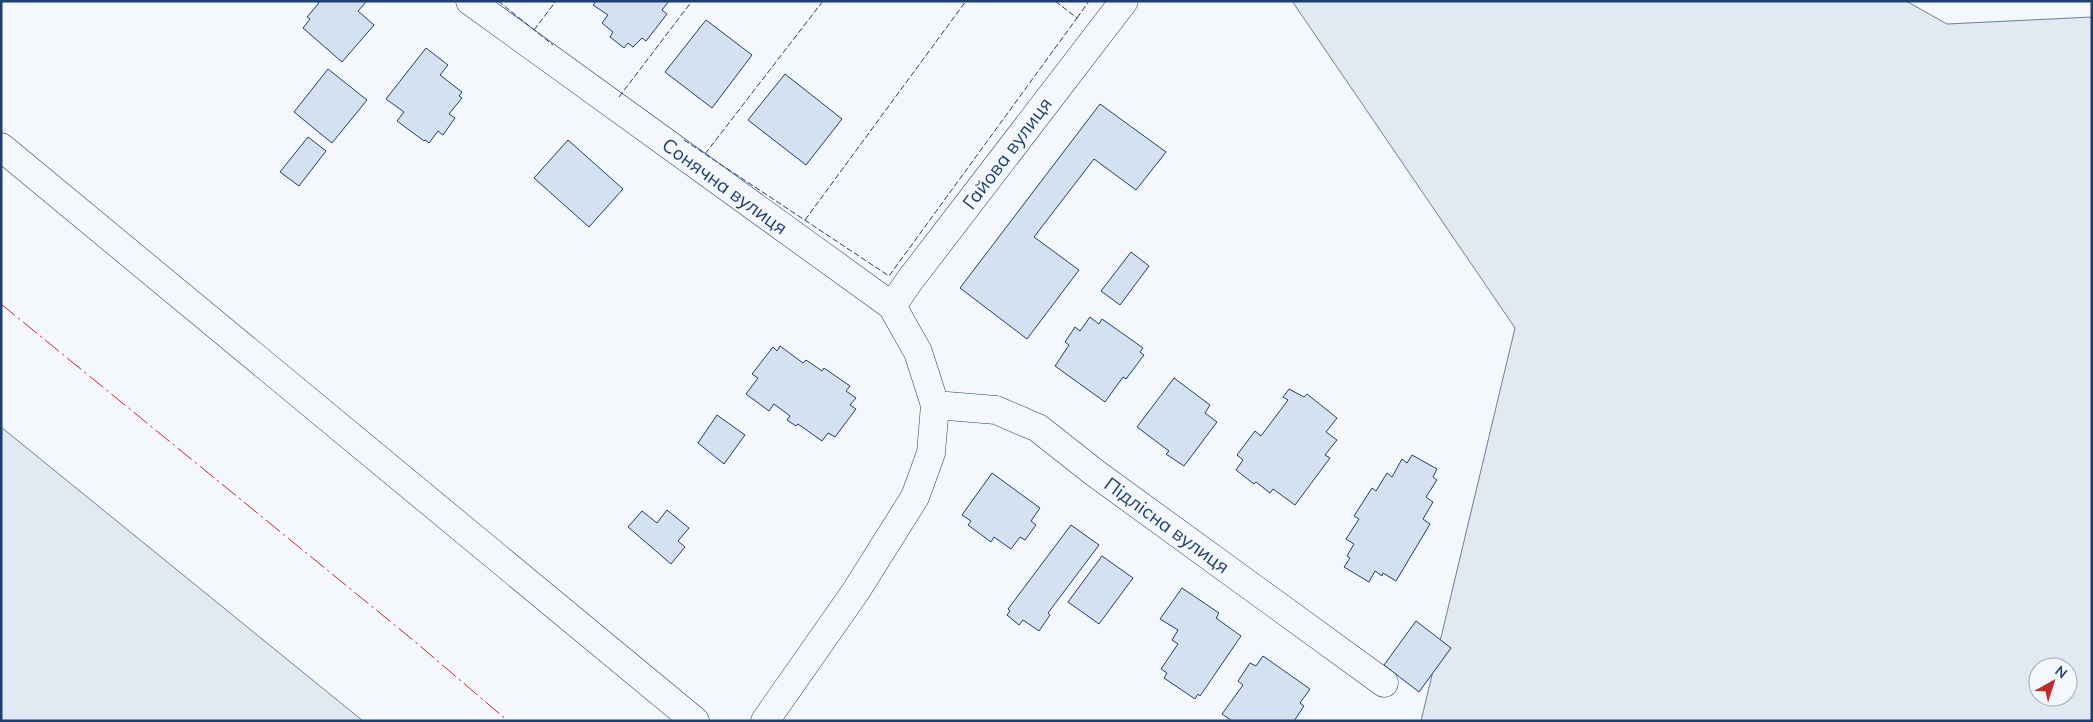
<svg xmlns="http://www.w3.org/2000/svg" width="2093" height="722" viewBox="0 0 2093 722" font-family="Mulish,sans-serif">
<style>
.green{fill:#e3e9f0;stroke:#687fa3;fill-rule:evenodd}
.building{fill:#d5e0f0;stroke:#1d3f73}
.lines{fill:none;stroke-linecap:round;stroke-linejoin:round}
.street-casing{stroke:#1d3f73;stroke-width:29}
.primary-casing{stroke:#1d3f73;stroke-width:29}
.street{stroke:#f4f7fb;stroke-width:28}
.primary{stroke:#f4f7fb;stroke-width:28}
.fence{stroke:#1d3f73;stroke-width:1;stroke-dasharray:6 2.5;stroke-linecap:butt}
.power{stroke:#c62828;stroke-width:1;stroke-dasharray:18 4 2.5 4;stroke-linecap:butt}
.labels{text-anchor:middle;stroke-width:4;stroke-linejoin:round;paint-order:stroke}
.street-label{font-size:19px;fill:#1d3f73;stroke:#f4f7fb}
</style>
<rect width="100%" height="100%" fill="#f4f7fb"/>
<path class="green" d="M1292,1H1906L1947,24L2092,17V721H1421L1515,328ZM2038,667H2068V697H2038Z
M1,427L363,721H1Z"/>
<path class="building" d="M316,1H367L358,11L374,25L342,62L303,28L310,19L307,17L319,3Z
M596,1H669L662,10L667,14L646,41L642,38L633,47L628,43L624,48L610,37L613,32L602,23L608,15L593,5Z
M706,20L752,55L712,108L665,72Z
M426,48L448,65L440,75L462,92L459,96L462,98L449,114L455,118L443,135L438,131L429,143L425,140L424,141L397,121L404,112L386,99Z
M328,69L367,100L332,143L294,112Z
M785,74L842,119L806,165L748,120Z
M1100,104L1166,152L1136,190L1094,159L1034,237L1079,270L1027,339L960,288Z
M308,137L326,151L299,186L280,172Z
M568,140L623,189L589,227L534,178Z
M1131,252L1149,266L1120,305L1101,291Z
M1090,317L1099,324L1102,319L1143,348L1140,352L1144,355L1126,379L1123,377L1105,402L1055,366L1069,345L1065,342L1075,327L1080,331Z
M780,346L803,363L806,360L822,371L824,368L850,386L846,391L856,398L850,405L856,409L835,437L828,433L822,441L798,424L796,426L787,420L790,416L774,404L769,411L746,394L758,378L752,374L773,347L777,351Z
M1174,378L1210,405L1205,413L1217,422L1184,466L1166,454L1169,451L1137,427Z
M1289,389L1304,397L1307,394L1337,418L1326,432L1337,440L1325,455L1330,458L1295,505L1273,489L1270,493L1256,482L1254,484L1236,470L1243,460L1237,455L1255,431L1261,436L1288,400L1283,397Z
M717,415L745,435L724,464L698,443Z
M1412,455L1437,469L1433,477L1437,480L1426,497L1433,502L1423,519L1430,524L1396,581L1383,573L1382,576L1375,571L1369,582L1344,567L1350,558L1347,556L1354,544L1346,539L1359,519L1354,516L1372,488L1376,491L1387,473L1392,477L1402,459L1407,463Z
M992,473L1040,508L1031,521L1036,525L1025,540L1020,537L1011,549L994,537L991,542L968,525L971,521L962,515Z
M667,510L689,528L678,541L685,547L671,564L628,527L642,511L657,523Z
M1071,525L1099,545L1048,613L1050,615L1039,631L1023,620L1019,625L1007,615L1010,611L1008,609Z
M1102,556L1133,578L1099,624L1068,602Z
M1182,588L1219,613L1216,618L1241,636L1200,696L1198,694L1195,699L1164,678L1167,673L1161,669L1178,644L1172,640L1178,630L1160,619Z
M1416,621L1451,648L1419,692L1384,665Z
M1263,656L1310,689L1300,703L1304,706L1294,721H1232L1222,714L1243,685L1238,681L1250,663L1256,666Z"/>
<g class="lines">
<defs>
<path id="street" d="M470,1L892,306L918,352L935,405L931,453L915,497L856,591L765,721
M892,306L910,280L1124,1
M935,405L996,410L1038,428L1095,473L1384,683"/>
<path id="primary" d="M1,147L695,721"/>
</defs>
<use href="#street" class="street-casing"/>
<use href="#primary" class="primary-casing"/>
<use href="#street" class="street"/>
<use href="#primary" class="primary"/>
<path class="fence" d="M498,1L553,45
M1077,18L1089,1
M534,30L556,1
M619,97L692,1
M684,140L889,276L1077,18L1055,1
M705,154L823,1
M805,220L966,1"/>
<path class="power" d="M1,304L413,640L508,721"/>
</g>
<g class="labels">
<g class="street-label">
<text transform="translate(1007 153) rotate(-53)" y="7">Гайова вулиця</text>
<text transform="translate(725 186) rotate(36)" y="7">Сонячна вулиця</text>
<text transform="translate(1167 525) rotate(36)" y="7">Підлісна вулиця</text>
</g>
</g>
<rect width="2093" height="722" fill="none" stroke="#1d3f73" stroke-width="5"/>
<g transform="translate(2053 682) rotate(39)"><circle r="24" fill="#f4f7fb" stroke="#9eadc5"/>
<path d="M0-4L9 19L0 12L-9 19Z" fill="#c62828"/>
<text y="-8" font-size="14" font-weight="bold" text-anchor="middle" fill="#1d3f73">N</text>
</g>
</svg>
